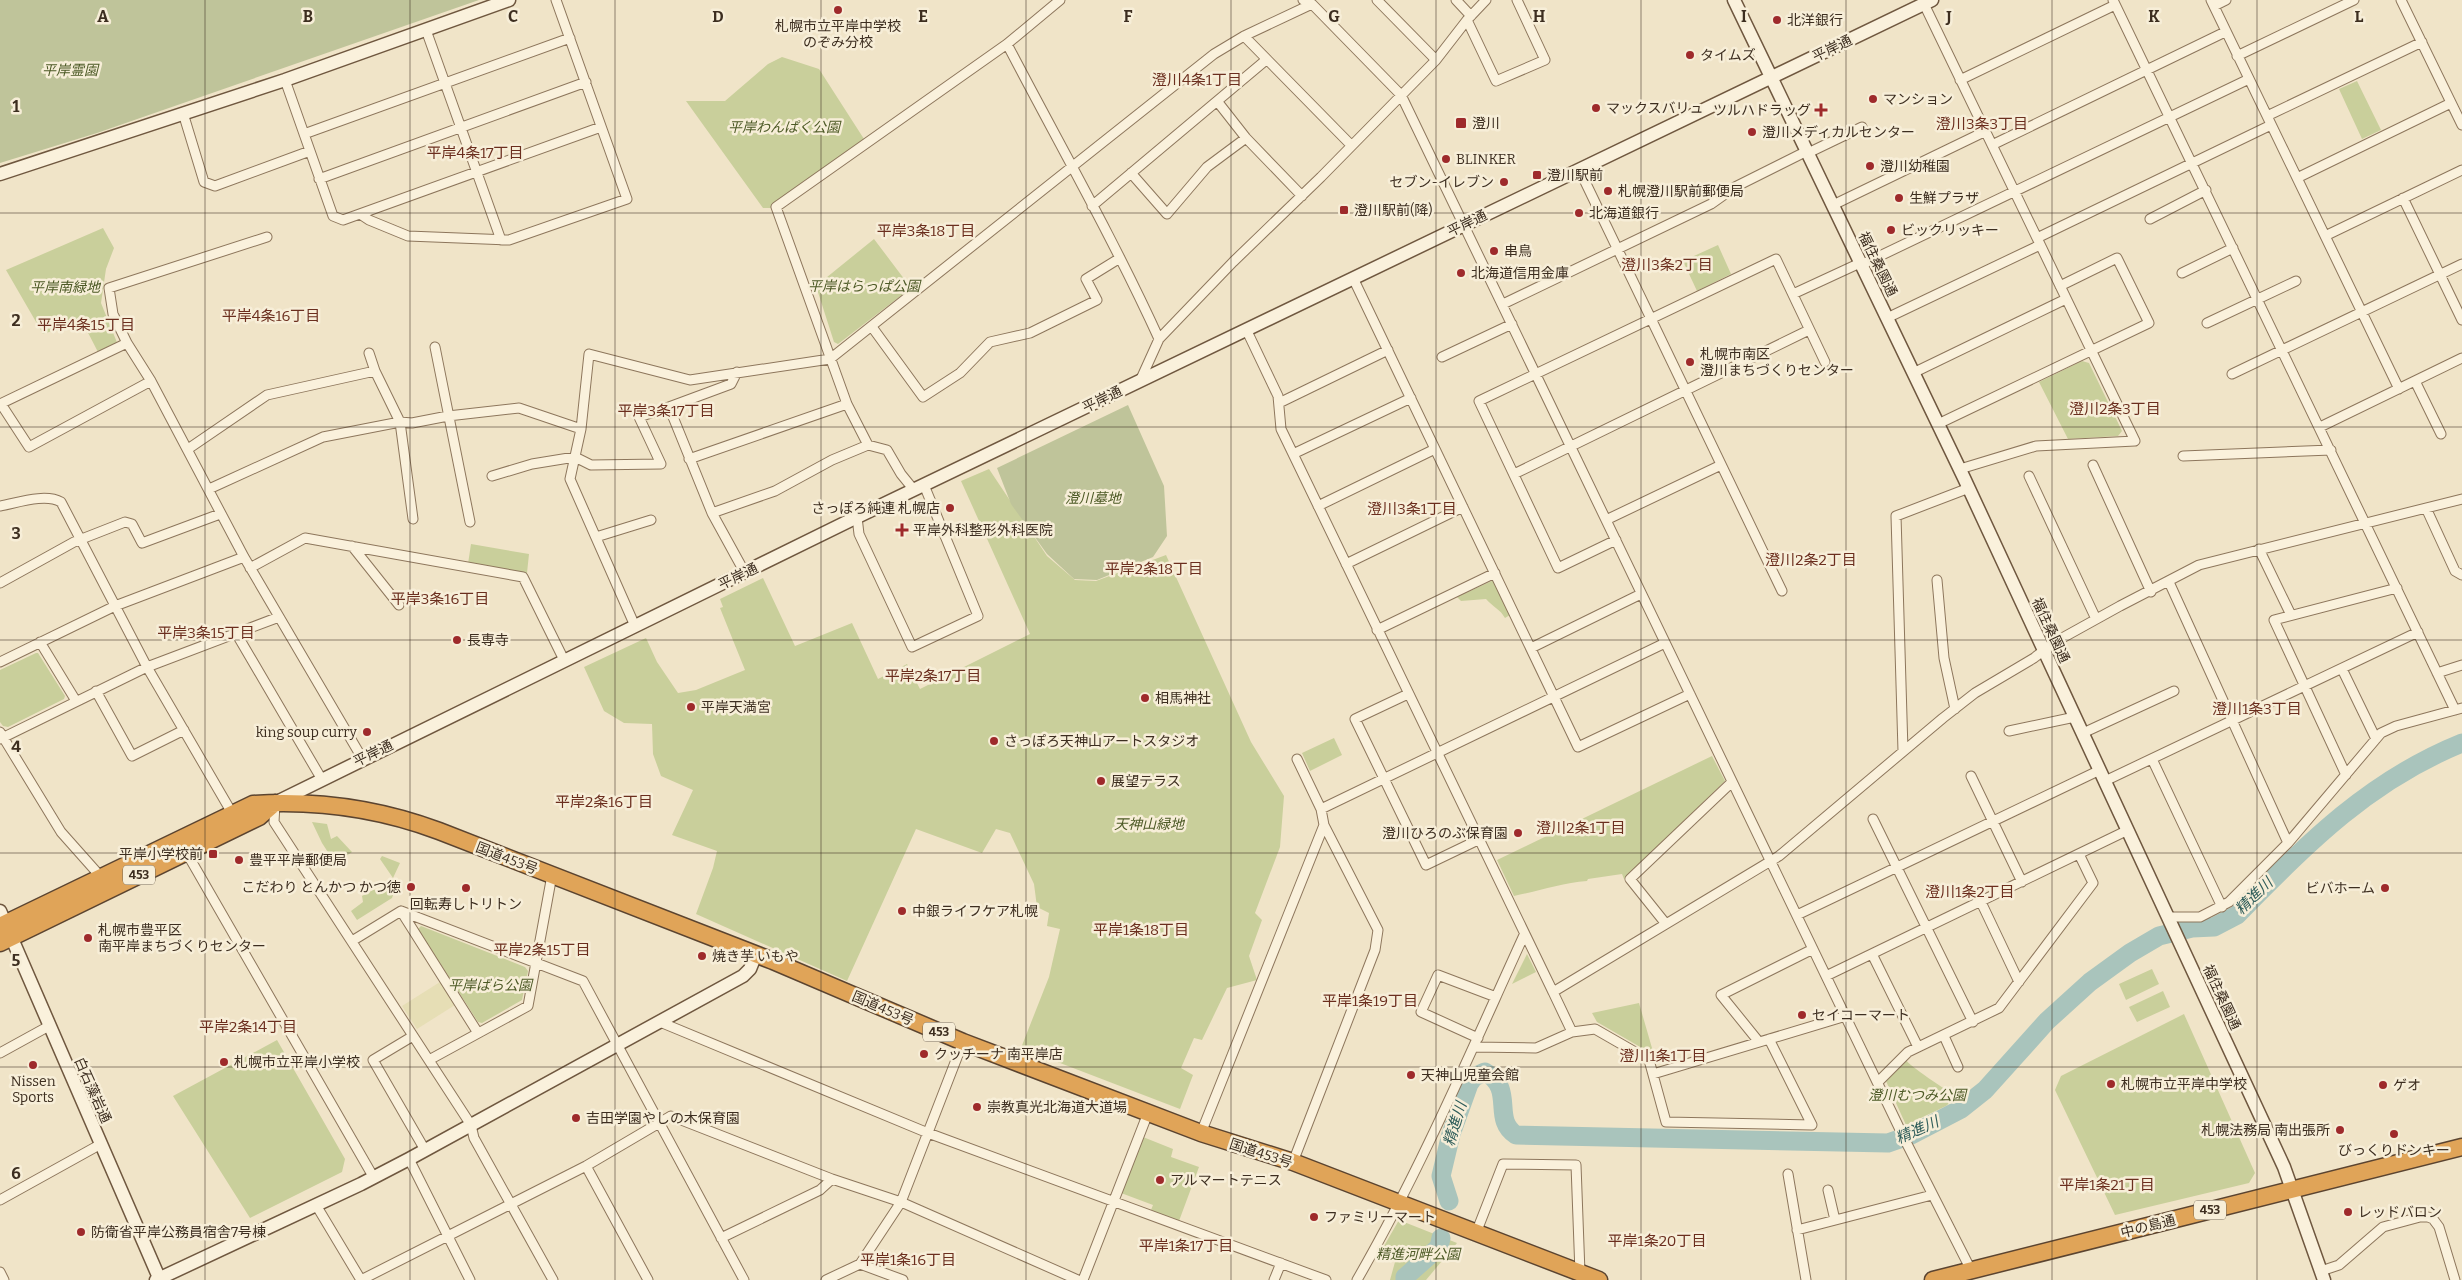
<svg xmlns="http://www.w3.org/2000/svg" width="2462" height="1280" viewBox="0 0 2462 1280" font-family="Bitter,'Noto Sans JP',serif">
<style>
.farmland{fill:#e6deb5}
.green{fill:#c9cf9b}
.cemetery{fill:#bfc49a}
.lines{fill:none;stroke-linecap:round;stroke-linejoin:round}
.river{stroke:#a9c4bc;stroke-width:19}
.street-casing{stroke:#8d765c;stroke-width:11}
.secondary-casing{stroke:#6f573f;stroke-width:15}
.highway-casing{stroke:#5b4430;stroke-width:19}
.street{stroke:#faf1dc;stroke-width:9}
.secondary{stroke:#faf1dc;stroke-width:12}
.highway{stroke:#e0a458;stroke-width:16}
.grid{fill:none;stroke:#3d2e20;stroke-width:1;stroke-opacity:0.55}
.poi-dot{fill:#9e2a2b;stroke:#f7eed8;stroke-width:2}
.labels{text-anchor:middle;stroke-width:5;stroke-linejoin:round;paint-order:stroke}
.shield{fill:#f7eed8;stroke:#756857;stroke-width:1}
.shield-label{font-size:12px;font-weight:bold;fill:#3d2e20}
.poi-label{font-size:14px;fill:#3d2e20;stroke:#f7eed8;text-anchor:start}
.street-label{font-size:14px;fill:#3d2e20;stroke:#f7eed8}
.park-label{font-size:14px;font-style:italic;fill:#4d5a26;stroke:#f7eed8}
.neighbourhood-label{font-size:15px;fill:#6b2e1e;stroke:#f7eed8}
.water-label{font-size:15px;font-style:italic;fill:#2f5d5a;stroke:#f7eed8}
.grid-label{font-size:16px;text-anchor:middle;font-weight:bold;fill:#3d2e20;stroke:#f7eed8;stroke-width:5;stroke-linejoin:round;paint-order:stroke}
</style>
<rect width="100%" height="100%" fill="#f0e4c8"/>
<path class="farmland" d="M440,982L455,1005L417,1029L402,1006Z"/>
<path class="green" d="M782,57L819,69L864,139L770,208H763L686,101H725L768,64Z
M2357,81L2381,130L2362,139L2339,89Z
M103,228L114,248L106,269L101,303L118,345L99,354L82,321L43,334L6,270Z
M874,239L911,288L838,344L834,342L816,286Z
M1718,245L1731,274L1697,291L1683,261Z
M2082,361L2089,363L2122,431L2118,436L2068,439L2039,382Z
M989,469L1047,556L1075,580L1096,581L1166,555L1251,742L1284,796L1280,847L1255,913L1262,920L1249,956L1257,980L1227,988L1202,1040L1194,1038L1181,1068L1193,1075L1180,1109L1021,1048L1049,977L1060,929L1047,926L1049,913L1037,907L1034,884L1010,833L996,829L982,853L916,829L847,981L696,914L713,868L717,851L672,835L693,790L661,776L653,754L652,724L624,723L604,711L584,667L646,638L657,662L678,693L696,690L745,670L720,608L723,607L720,599L763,578L795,646L852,623L878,679L907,664L920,689L1030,634L961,481Z
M471,544L529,554L527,573L468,564Z
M1494,580L1510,615L1505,618C1500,609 1493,607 1486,599L1461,601L1457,597Z
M36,653H38L65,696L64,699L8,727L3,726L0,722V670Z
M1334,738L1342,755L1310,771L1302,753Z
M1712,756L1725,781L1624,879L1622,874L1588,879L1587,881C1562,883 1539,891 1514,896L1497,860Z
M312,822L327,824L331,839L337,836L352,852L343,858L341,855L333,860L322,843Z
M382,856L400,863L393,878L380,859Z
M383,889L393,895L392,898L357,920L351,911L363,902L362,896L373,890Z
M421,926L525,967L528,971L522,1000L482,1023L478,1022L418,929Z
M1527,954L1536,972L1512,984Z
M2152,969L2159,984L2126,1000L2119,984Z
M2163,991L2170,1007L2137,1022L2129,1007Z
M1639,1003L1654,1055L1597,1022L1592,1013Z
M2184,1014L2255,1173L2249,1183L2115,1215L2055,1090L2061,1076Z
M277,1040L345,1159L342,1172L250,1218L173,1096Z
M1906,1060C1909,1066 1947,1090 1956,1097L1946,1106L1906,1125L1886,1081Z
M1143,1137L1173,1149L1171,1157L1199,1167L1179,1221L1151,1210L1153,1205L1121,1193Z
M1399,1220L1457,1243L1426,1280H1390L1395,1262L1380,1253Z"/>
<path class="cemetery" d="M0,0H479L97,133L0,163Z
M1128,405L1164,486L1167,536L1153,557L1097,580L1074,579L1047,554L1011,504L997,468Z"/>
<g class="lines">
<path class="river" d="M1449,1201L1441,1176L1451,1134L1469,1084L1474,1077L1485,1072C1516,1089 1491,1119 1516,1135L1888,1143L1911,1135L1961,1109L1985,1090L2047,1021L2090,982L2130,953L2159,936L2192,928L2214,927L2237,915C2307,844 2368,781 2462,743
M1405,1280V1277L1439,1247L1441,1238"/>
<defs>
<path id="street" d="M1303,0L1312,4L1401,95L1906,1142L1971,1270
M1377,0L1436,60
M1456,0L1471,16
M2113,0L2455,710
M2211,0L2399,389
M2401,0L2462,125
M1924,4L2135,441L2036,446L1960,469
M2214,6L2226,0
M1467,20L1496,81L1545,60L1517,0
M426,30L501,240
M1244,36L1351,145
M1007,44C1058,142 1113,238 1159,339
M2237,56L2354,0
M285,80L333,216L343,220L601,127
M1960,80L2115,5
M1217,101L1246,138L1302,196
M183,113L204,182L215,186L310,151
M2267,116L2422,42
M304,134L570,38
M1992,145L2225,32
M1808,153L1862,127
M1579,169L1782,591
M1131,173L1167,214L1207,167L1246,138
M2297,178L2451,103
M319,179L586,82
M2403,198L2462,320
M1833,205L1986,131
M1092,206L1266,60
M360,214L369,220L408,236L509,240L627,199L556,0
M2150,219L2206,190
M2325,236L2462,170
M267,237L109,288L113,314L127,343L151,381L244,557L362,758
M2037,238L2271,125
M1861,265L2249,79
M2182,273L2233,248
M1353,278L1578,747L1690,694
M1793,294L1860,263
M1503,304L1711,204L1735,187L1807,151
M1887,318L2040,245
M2207,323L2296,281
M872,327L923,397L960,373L990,342L1030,333L1097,300L1086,279L1120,258
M1246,329L1278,396L1281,429L1553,992L1779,856L1943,718L1975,693L2034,658L2055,642L2120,606L2199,565L2462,499
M435,347L470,522
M369,353L375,371L400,422L413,519
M1442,357L1512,324
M737,372L731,384L669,407L712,513L745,573
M1913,373L2066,299
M2232,374L2462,264
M1140,381L1159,339L1233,262L1321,177L1436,60L1467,20L1486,0
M2415,381L2441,434
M1279,403L1388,350
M0,404L127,343
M1,404L29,447L151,381
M1938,424L2149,323L2117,258L2060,286
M2320,427L2462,358
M188,449L267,395L375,371
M1293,454L1411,398
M2183,456L2331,450
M689,459L847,404
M2093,465L2151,592
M1514,474L1809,330
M492,476L532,464L575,457L591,465L661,464L639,417L669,407
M2029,476L2096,619
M209,489L323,437L400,422L412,423L448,416L519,408L581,429
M914,490L901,474L887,450L868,445L847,404L776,207L1007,44L1060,0
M0,506C17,503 45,493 61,502L147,667L232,813
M1318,506L1435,449
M2426,508L2455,571L2462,575
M712,513L775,491L832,460L868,445
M857,517L859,534L912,647L978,616L924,485
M1606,520L1721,465
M596,537L651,520
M1616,540L1558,568L1479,401L1776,259L1825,362
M352,546L399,605
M2259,549L2291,615
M1346,564L1463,507
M250,568L305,538L523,577L564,660
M1937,580L1944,658L1955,709
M2169,582L2288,843
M0,583L74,542L125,522L132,524L142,543L220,514
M635,626L570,479L581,429L589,354L690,380L830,359L1214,54L1244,36L1312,4
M1377,630L1495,573
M236,633L321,778
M40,642L76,701
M1531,648L1641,594
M0,662L115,606L244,557
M2342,669L2376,739
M2437,673L2462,665
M96,691L132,756L184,730
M1408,694L1355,719L1426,865L1478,840
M2009,731L2075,717
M0,732L61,832L101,877
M2083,733L2174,691
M0,739L147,667L279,617
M1903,751L1896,516L1969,488
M2152,759L2222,907
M2346,775L2274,620L2397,588
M1971,776L2022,882
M2105,781L2418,632
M275,804L274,822L471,1125L474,1138L553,1280
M1321,809L1665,643
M1873,819L1973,1022
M185,850L374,1178
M1981,902L2019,982
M401,911L478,1033
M1797,915L2100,770
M2168,917H2200L2229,902L2288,843L2381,733L2396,726L2462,708
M1666,924L1630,879L1732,782
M352,941L401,911L583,981L744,1280
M1872,954L1918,1047
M1826,976L2128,830
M1553,992L1572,1032
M660,1022L928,1133L1326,1280
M413,1036L373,1060L425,1150
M1944,1036L1958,1067
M1478,1038L1421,1012L1438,975L1496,997
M1759,1042L1721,995L1813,949
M1474,1047L1536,1048L1572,1032L1595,1029L1649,1060L1666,1122L1812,1125L1769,1039
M0,1053L49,1026
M429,1060L528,1006L552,875
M1653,1074L1846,1016
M1878,1082L1908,1052L1999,1008L2093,883L2079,854
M1201,1133L1324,825
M409,1159L470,1280
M1293,1162L1375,950L1378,930L1324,825L1321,809L1297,759
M586,1166L648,1280
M1788,1174L1806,1280
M1828,1190L1835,1220
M0,1200L101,1144
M316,1205L361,1280L586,1166L671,1116L832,1179L901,1202L1078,1280
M1797,1230L1932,1195
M1476,1233L1503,1164L1576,1165L1580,1273
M721,1238L820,1190L832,1179
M860,1264L903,1280
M2321,1271L2339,1265L2383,1227L2420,1217H2428L2433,1219L2439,1227L2455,1280
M0,1272L4,1280
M826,1280L860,1264L901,1202L963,1042
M1083,1280L1148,1113
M1274,1280L1281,1263
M1357,1280C1421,1169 1471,1051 1524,935"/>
<path id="secondary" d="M1734,0L1964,478L2284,1167L2324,1280
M0,174L285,80L509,0
M275,803L857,517L1932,0
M0,911L160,1280
M156,1280L361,1184L409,1159L743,976L750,969L756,954"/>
<path id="highway" d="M0,926L253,804C315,800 380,809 439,831L773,961L963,1042L1201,1133L1293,1162L1599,1280
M0,943L259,817L275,803
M1933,1280L2462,1147"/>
</defs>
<use href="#street" class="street-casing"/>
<use href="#secondary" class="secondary-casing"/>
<use href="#highway" class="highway-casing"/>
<use href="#street" class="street"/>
<use href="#secondary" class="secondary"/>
<use href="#highway" class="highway"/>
</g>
<path class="grid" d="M205,0V1280M410,0V1280M615,0V1280M821,0V1280M1026,0V1280M1231,0V1280M1436,0V1280M1641,0V1280M1846,0V1280M2052,0V1280M2257,0V1280M0,213H2462M0,427H2462M0,640H2462M0,853H2462M0,1067H2462"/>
<g class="poi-dot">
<circle cx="838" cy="10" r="5"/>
<circle cx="1777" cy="20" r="5"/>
<circle cx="1690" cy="55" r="5"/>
<circle cx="1873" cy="99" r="5"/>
<circle cx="1596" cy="108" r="5"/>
<path d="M1818.5 102.5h5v5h5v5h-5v5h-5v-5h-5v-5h5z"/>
<rect x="1455" y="117" width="12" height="12" rx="2.5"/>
<circle cx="1752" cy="132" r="5"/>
<circle cx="1446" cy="159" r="5"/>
<circle cx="1870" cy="166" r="5"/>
<rect x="1532" y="170" width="10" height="10" rx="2.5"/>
<circle cx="1504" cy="182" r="5"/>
<circle cx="1608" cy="191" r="5"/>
<circle cx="1899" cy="198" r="5"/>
<rect x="1339" y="205" width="10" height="10" rx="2.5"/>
<circle cx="1579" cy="213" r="5"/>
<circle cx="1891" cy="230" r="5"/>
<circle cx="1494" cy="251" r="5"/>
<circle cx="1461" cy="273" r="5"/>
<circle cx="1690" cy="362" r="5"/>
<circle cx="950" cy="508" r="5"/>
<path d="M899.5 522.5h5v5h5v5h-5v5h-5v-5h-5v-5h5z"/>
<circle cx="457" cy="640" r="5"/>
<circle cx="1145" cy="698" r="5"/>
<circle cx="691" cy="707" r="5"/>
<circle cx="367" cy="732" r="5"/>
<circle cx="994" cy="741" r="5"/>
<circle cx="1101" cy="781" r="5"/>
<circle cx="1518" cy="833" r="5"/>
<rect x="208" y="849" width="10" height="10" rx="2.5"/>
<circle cx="239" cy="860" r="5"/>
<circle cx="411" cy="887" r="5"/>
<circle cx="466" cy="888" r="5"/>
<circle cx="2385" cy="888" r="5"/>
<circle cx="902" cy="911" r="5"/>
<circle cx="88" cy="938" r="5"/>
<circle cx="702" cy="956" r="5"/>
<circle cx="1802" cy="1015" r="5"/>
<circle cx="924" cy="1054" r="5"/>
<circle cx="224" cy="1062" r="5"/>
<circle cx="33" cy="1065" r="5"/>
<circle cx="1411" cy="1075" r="5"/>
<circle cx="2111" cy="1084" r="5"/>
<circle cx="2383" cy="1085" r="5"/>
<circle cx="977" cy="1107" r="5"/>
<circle cx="576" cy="1118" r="5"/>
<circle cx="2340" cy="1130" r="5"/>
<circle cx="2394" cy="1134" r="5"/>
<circle cx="1160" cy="1180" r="5"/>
<circle cx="2348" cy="1212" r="5"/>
<circle cx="1314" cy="1217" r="5"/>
<circle cx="81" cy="1232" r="5"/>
</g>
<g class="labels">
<g class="shield">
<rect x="123" y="865.5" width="32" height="19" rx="4"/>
<rect x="923" y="1022.5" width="32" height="19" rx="4"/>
<rect x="2194" y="1200.5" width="32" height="19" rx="4"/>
</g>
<g class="shield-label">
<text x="139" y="879">453</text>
<text x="939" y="1036">453</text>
<text x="2210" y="1214">453</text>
</g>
<g class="poi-label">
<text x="1787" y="25">北洋銀行</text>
<text x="838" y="31" text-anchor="middle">札幌市立平岸中学校<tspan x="838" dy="16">のぞみ分校</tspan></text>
<text x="1700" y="60">タイムズ</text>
<text x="1883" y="104">マンション</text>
<text x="1606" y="113">マックスバリュ</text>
<text x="1811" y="115" text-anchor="end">ツルハドラッグ</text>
<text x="1472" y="128">澄川</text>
<text x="1762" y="137">澄川メディカルセンター</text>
<text x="1456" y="164">BLINKER</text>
<text x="1880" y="171">澄川幼稚園</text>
<text x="1547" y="180">澄川駅前</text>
<text x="1494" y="187" text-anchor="end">セブン-イレブン</text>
<text x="1618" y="196">札幌澄川駅前郵便局</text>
<text x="1909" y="203">生鮮プラザ</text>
<text x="1354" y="215">澄川駅前(降)</text>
<text x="1589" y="218">北海道銀行</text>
<text x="1901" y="235">ビックリッキー</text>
<text x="1504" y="256">串鳥</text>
<text x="1471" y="278">北海道信用金庫</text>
<text x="1700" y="359">札幌市南区<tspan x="1700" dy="16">澄川まちづくりセンター</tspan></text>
<text x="940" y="513" text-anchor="end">さっぽろ純連 札幌店</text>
<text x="913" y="535">平岸外科整形外科医院</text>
<text x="467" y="645">長専寺</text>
<text x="1155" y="703">相馬神社</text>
<text x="701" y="712">平岸天満宮</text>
<text x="357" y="737" text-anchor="end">king soup curry</text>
<text x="1004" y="746">さっぽろ天神山アートスタジオ</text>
<text x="1111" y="786">展望テラス</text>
<text x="1508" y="838" text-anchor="end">澄川ひろのぶ保育園</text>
<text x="203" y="859" text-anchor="end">平岸小学校前</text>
<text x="249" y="865">豊平平岸郵便局</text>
<text x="401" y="892" text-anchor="end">こだわり とんかつ かつ徳</text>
<text x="2375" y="893" text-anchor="end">ビバホーム</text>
<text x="466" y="909" text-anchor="middle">回転寿しトリトン</text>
<text x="912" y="916">中銀ライフケア札幌</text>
<text x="98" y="935">札幌市豊平区<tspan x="98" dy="16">南平岸まちづくりセンター</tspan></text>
<text x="712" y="961">焼き芋 いもや</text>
<text x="1812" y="1020">セイコーマート</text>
<text x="934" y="1059">クッチーナ 南平岸店</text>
<text x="234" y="1067">札幌市立平岸小学校</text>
<text x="1421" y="1080">天神山児童会館</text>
<text x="33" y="1086" text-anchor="middle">Nissen<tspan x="33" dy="16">Sports</tspan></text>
<text x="2121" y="1089">札幌市立平岸中学校</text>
<text x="2393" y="1090">ゲオ</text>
<text x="987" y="1112">崇教真光北海道大道場</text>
<text x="586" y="1123">吉田学園やしの木保育園</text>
<text x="2330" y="1135" text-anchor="end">札幌法務局 南出張所</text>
<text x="2394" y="1155" text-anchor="middle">びっくりドンキー</text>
<text x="1170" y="1185">アルマートテニス</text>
<text x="2358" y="1217">レッドバロン</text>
<text x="1324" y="1222">ファミリーマート</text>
<text x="91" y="1237">防衛省平岸公務員宿舎7号棟</text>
</g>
<g class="street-label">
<text transform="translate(1832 48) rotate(-26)" y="5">平岸通</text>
<text transform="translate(1467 223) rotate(-26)" y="5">平岸通</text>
<text transform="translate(1878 264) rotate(64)" y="5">福住桑園通</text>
<text transform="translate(1102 399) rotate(-26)" y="5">平岸通</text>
<text transform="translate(738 576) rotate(-26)" y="5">平岸通</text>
<text transform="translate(2051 630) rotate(65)" y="5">福住桑園通</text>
<text transform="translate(373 753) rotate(-26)" y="5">平岸通</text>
<text transform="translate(507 858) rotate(21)" y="5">国道453号</text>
<text transform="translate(2222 997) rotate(65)" y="5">福住桑園通</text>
<text transform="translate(883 1008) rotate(23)" y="5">国道453号</text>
<text transform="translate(93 1090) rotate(66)" y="5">白石藻岩通</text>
<text transform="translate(1261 1153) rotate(18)" y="5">国道453号</text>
<text transform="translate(2148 1226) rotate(-14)" y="5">中の島通</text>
</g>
<g class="park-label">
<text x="70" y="75">平岸霊園</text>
<text x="784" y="132">平岸わんぱく公園</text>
<text x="864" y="291">平岸はらっぱ公園</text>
<text x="65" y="292">平岸南緑地</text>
<text x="1093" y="503">澄川墓地</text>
<text x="1149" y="829">天神山緑地</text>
<text x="490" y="990">平岸ばら公園</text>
<text x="1917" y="1100">澄川むつみ公園</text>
<text x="1418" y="1259">精進河畔公園</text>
</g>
<g class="neighbourhood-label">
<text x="1197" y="85">澄川4条1丁目</text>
<text x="1982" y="129">澄川3条3丁目</text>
<text x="475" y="158">平岸4条17丁目</text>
<text x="926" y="236">平岸3条18丁目</text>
<text x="1667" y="270">澄川3条2丁目</text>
<text x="271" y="321">平岸4条16丁目</text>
<text x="86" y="330">平岸4条15丁目</text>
<text x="2115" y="414">澄川2条3丁目</text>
<text x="666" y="416">平岸3条17丁目</text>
<text x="1412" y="514">澄川3条1丁目</text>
<text x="1811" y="565">澄川2条2丁目</text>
<text x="1154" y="574">平岸2条18丁目</text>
<text x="440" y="604">平岸3条16丁目</text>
<text x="206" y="638">平岸3条15丁目</text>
<text x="933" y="681">平岸2条17丁目</text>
<text x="2257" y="714">澄川1条3丁目</text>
<text x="604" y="807">平岸2条16丁目</text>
<text x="1581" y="833">澄川2条1丁目</text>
<text x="1970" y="897">澄川1条2丁目</text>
<text x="1141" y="935">平岸1条18丁目</text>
<text x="542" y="955">平岸2条15丁目</text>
<text x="1370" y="1006">平岸1条19丁目</text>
<text x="248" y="1032">平岸2条14丁目</text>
<text x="1663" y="1061">澄川1条1丁目</text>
<text x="2107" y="1190">平岸1条21丁目</text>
<text x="1657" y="1246">平岸1条20丁目</text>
<text x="1186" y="1251">平岸1条17丁目</text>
<text x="908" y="1265">平岸1条16丁目</text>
</g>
<g class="water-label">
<text transform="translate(2254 896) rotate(-44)" y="5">精進川</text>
<text transform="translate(1455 1124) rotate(-73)" y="5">精進川</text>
<text transform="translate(1917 1130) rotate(-24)" y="5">精進川</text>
</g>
</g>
<g class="grid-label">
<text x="103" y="22">A</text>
<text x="308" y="22">B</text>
<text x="513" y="22">C</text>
<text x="718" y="22">D</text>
<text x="923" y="22">E</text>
<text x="1128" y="22">F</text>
<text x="1334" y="22">G</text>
<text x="1539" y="22">H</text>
<text x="1744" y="22">I</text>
<text x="1949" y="22">J</text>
<text x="2154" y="22">K</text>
<text x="2359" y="22">L</text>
<text x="16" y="112">1</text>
<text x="16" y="326">2</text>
<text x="16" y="539">3</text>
<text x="16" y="752">4</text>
<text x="16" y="966">5</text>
<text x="16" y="1179">6</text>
</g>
</svg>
